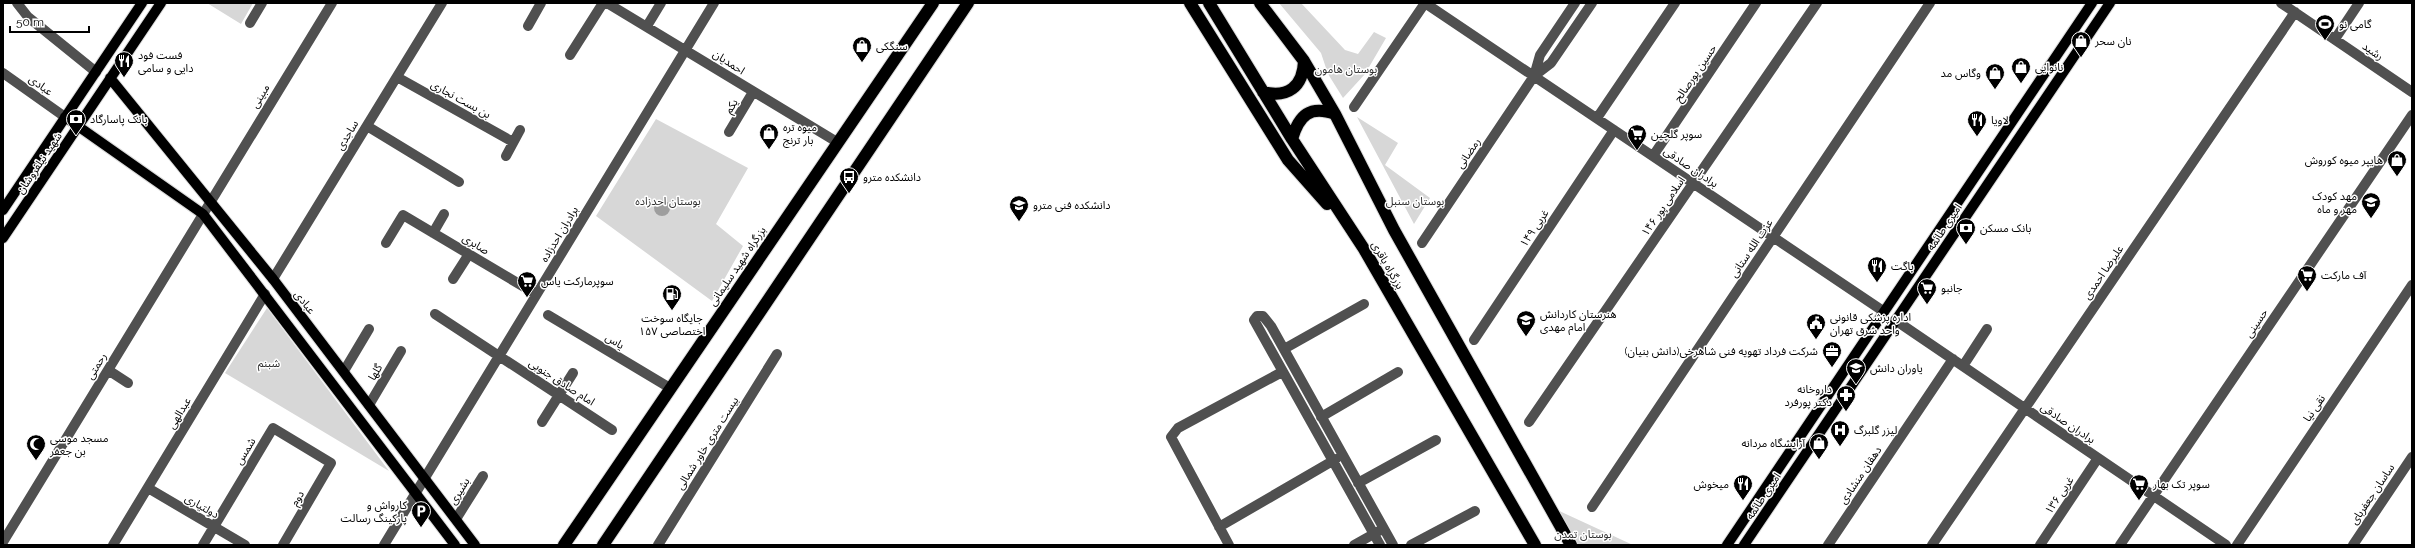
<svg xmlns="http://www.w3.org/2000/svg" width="2415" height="548" viewBox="0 0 2415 548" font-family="Raleway,'Noto Sans Arabic',sans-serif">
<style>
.green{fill:#d7d7d7}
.water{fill:#9e9e9e}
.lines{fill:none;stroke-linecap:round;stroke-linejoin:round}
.major-casing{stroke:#dbdbdb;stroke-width:12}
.highway-casing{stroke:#dbdbdb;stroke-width:14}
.minor{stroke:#505050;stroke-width:10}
.major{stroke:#000;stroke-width:10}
.highway{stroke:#000;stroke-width:12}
.labels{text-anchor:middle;stroke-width:3;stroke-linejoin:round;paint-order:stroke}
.poi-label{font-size:11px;fill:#000;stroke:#fff;text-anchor:start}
.street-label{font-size:11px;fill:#000;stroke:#fff}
.park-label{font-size:11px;fill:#2e2e2e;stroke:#fff}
</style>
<rect width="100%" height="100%" fill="#fff"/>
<path class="green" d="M207,3H253L241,24Z
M1279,3H1301L1345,50L1358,54L1374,32L1386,38L1365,74L1343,98L1328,74L1321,53Z
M1357,117L1398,143L1385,165L1430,198L1414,224Z
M656,119L748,168L716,224L743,246L712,301L596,216Z
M267,308L389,471L225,373Z
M1555,509L1633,545H1577Z"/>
<path class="water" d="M654 208a8 8 0 1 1 16 0a8 8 0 1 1-16 0Z"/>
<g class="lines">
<defs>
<path id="major" d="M110,78L273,279L475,545
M65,117L203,214L455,545
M3,210L142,3
M3,238L161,3
M1727,545L2092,3
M1744,545L2110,3"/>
<path id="highway" d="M1190,3L1288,160L1327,204
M1209,3L1292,139L1364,249L1535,545
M1260,3L1304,61L1335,114L1394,230L1571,545
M1263,92C1288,98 1303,87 1304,61
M1292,139C1299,115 1310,105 1335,114
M564,545L933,3
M603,545L968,3"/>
</defs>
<use href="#major" class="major-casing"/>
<use href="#highway" class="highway-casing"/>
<path class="minor" d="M17,3L28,17L96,72
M607,3L837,142
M1425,3L1883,311
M2281,3L2412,92
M250,23L262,3
M528,26L541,3
M647,26L661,3
M2335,39L2359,3
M570,55L603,3
M3,73L65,117
M1534,76L1551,63L1592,3
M397,77L513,142
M1354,107L1425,3
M1597,118L1675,3
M367,126L459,182
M729,132L753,92
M506,156L520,130
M1653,156L1756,3
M433,233L444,214
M386,243L403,215L536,294
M1422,243L1534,76L1540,55L1575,3
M273,279L442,3
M453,279L469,254
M435,314L612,430
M548,315L670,388
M1895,320L2226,545
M1474,340L1614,130
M1284,349L1364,304
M1963,366L1987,329
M108,370L128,383
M344,371L369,329
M369,405L401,351
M1321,417L1398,372
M542,422L573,373
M1529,422L1817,3
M1358,483L1436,440
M148,488L245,545
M1592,507L1930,3
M456,519L483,476
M1219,527L1336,459
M3,542L332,3
M113,545L265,294
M203,545L273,428L331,463L283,545
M384,545L714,3
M658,545L777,354
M1229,545L1171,437L1178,428L1282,372
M1354,545L1379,531
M1380,545L1254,320L1257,316H1263L1271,326L1393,545
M1411,545L1475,511
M1828,545L1953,359
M1932,545L2295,12
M2040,545L2098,458
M2120,545L2412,115
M2237,545L2412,285
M2353,545L2412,457"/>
<use href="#major" class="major"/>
<use href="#highway" class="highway"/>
</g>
<defs>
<symbol id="stadium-pin" viewBox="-11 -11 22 30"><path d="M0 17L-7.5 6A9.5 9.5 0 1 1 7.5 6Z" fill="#000" stroke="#fff"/><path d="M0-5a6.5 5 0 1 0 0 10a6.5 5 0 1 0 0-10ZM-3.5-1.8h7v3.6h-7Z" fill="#fff"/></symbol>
<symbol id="shop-pin" viewBox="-11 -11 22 30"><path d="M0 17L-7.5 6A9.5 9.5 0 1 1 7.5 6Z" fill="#000" stroke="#fff"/><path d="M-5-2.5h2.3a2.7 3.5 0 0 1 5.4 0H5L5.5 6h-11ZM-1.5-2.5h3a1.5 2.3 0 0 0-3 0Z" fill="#fff"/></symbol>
<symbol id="restaurant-pin" viewBox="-11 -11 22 30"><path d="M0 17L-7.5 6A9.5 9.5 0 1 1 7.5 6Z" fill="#000" stroke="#fff"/><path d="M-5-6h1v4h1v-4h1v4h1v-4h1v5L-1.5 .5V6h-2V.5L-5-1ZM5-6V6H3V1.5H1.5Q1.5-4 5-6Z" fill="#fff"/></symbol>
<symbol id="bank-pin" viewBox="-11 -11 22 30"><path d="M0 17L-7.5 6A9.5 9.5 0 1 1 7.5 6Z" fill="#000" stroke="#fff"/><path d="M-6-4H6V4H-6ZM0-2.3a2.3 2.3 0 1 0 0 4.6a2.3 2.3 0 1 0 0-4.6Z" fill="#fff"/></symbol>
<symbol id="supermarket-pin" viewBox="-11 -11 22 30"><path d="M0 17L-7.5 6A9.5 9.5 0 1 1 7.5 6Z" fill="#000" stroke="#fff"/><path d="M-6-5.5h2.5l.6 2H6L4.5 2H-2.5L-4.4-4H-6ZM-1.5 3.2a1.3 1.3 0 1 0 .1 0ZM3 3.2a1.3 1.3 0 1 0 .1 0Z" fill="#fff"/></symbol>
<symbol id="bus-pin" viewBox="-11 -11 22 30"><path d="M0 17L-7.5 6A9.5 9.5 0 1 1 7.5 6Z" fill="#000" stroke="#fff"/><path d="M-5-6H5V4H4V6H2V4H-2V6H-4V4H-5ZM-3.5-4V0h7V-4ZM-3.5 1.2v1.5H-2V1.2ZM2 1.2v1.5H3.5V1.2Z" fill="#fff"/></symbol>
<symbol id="school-pin" viewBox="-11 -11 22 30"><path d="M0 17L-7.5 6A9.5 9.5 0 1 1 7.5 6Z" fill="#000" stroke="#fff"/><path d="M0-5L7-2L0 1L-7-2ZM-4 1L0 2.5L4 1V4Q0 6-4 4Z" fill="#fff"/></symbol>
<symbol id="university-pin" viewBox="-11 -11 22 30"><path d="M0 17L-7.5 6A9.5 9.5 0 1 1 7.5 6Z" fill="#000" stroke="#fff"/><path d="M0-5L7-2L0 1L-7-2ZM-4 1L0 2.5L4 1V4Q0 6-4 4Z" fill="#fff"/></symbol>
<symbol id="fuel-pin" viewBox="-11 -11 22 30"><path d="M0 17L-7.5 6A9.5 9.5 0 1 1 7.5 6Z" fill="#000" stroke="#fff"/><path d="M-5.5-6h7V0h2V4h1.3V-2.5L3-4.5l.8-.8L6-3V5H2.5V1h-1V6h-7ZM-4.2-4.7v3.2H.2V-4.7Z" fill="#fff"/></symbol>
<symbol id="civic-pin" viewBox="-11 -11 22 30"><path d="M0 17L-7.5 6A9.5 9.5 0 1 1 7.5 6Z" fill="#000" stroke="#fff"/><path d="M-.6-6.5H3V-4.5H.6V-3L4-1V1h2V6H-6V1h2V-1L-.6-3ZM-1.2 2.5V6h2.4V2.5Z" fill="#fff"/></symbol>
<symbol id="office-pin" viewBox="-11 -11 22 30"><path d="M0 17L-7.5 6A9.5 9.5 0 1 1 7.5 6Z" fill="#000" stroke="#fff"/><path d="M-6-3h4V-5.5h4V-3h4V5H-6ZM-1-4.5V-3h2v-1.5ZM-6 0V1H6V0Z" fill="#fff"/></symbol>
<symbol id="pharmacy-pin" viewBox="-11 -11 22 30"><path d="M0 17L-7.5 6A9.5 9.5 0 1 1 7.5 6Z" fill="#000" stroke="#fff"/><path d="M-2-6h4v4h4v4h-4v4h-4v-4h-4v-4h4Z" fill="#fff"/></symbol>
<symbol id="hospital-pin" viewBox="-11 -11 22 30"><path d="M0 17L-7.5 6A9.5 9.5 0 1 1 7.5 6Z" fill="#000" stroke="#fff"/><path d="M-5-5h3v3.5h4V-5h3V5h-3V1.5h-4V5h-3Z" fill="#fff"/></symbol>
<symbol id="mosque-pin" viewBox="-11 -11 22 30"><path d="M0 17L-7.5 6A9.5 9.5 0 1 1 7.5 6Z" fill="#000" stroke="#fff"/><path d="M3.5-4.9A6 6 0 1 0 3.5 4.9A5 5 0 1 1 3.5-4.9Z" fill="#fff"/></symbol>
<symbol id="parking-pin" viewBox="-11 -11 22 30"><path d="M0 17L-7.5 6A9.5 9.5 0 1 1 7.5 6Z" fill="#000" stroke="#fff"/><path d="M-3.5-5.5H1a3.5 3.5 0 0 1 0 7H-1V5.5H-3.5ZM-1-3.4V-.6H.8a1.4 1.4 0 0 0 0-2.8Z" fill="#fff"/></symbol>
</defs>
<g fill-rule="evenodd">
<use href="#stadium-pin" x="2314" y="13" width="22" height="30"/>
<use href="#shop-pin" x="2070" y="30" width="22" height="30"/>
<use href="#shop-pin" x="851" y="35" width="22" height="30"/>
<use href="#restaurant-pin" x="113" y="50" width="22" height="30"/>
<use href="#shop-pin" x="2010" y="56" width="22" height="30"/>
<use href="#shop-pin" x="1984" y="62" width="22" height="30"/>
<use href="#bank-pin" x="65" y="108" width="22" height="30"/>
<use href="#restaurant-pin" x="1966" y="109" width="22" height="30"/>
<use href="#shop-pin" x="758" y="122" width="22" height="30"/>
<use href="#supermarket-pin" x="1626" y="123" width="22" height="30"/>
<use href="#shop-pin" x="2386" y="149" width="22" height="30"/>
<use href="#bus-pin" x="838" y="166" width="22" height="30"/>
<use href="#school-pin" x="2360" y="191" width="22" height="30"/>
<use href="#university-pin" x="1008" y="194" width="22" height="30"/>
<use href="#bank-pin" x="1955" y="217" width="22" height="30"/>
<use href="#restaurant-pin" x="1866" y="255" width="22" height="30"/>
<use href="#supermarket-pin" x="2296" y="264" width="22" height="30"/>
<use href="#supermarket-pin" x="516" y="270" width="22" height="30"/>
<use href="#supermarket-pin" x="1916" y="277" width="22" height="30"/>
<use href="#fuel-pin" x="661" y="283" width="22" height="30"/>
<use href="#school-pin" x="1515" y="309" width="22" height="30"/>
<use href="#civic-pin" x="1805" y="312" width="22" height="30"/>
<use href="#office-pin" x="1821" y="340" width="22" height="30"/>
<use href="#school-pin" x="1845" y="357" width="22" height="30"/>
<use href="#pharmacy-pin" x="1835" y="384" width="22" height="30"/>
<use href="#hospital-pin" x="1829" y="419" width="22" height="30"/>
<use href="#shop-pin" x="1808" y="432" width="22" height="30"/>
<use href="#mosque-pin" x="25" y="433" width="22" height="30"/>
<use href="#restaurant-pin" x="1732" y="473" width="22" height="30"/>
<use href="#supermarket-pin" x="2128" y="473" width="22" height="30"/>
<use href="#parking-pin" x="410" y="500" width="22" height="30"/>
</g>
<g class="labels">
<g class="poi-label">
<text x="2339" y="28">گامی نو</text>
<text x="2095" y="45">نان سحر</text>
<text x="876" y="50">سنگکی</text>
<text x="138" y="59">فست فود<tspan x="138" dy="13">دایی و سامی</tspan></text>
<text x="2035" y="71">نانوایی</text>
<text x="1981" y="77" text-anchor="end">وگاس مد</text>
<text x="90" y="123">بانک پاسارگاد</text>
<text x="1991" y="124">لاویا</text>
<text x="783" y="131">میوه تره<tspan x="783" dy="13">بار ترنج</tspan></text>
<text x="1651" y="138">سوپر گلچین</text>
<text x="2383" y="164" text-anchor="end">هایپر میوه کوروش</text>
<text x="863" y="181">دانشکده مترو</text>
<text x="2357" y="200" text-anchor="end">مهد کودک<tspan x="2357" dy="13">مهر و ماه</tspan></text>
<text x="1033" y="209">دانشکده فنی مترو</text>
<text x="1980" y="232">بانک مسکن</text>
<text x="1891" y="270">باگت</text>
<text x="2321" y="279">آف مارکت</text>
<text x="541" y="285">سوپرمارکت یاس</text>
<text x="1941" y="292">جانبو</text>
<text x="1540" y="318">هنرستان کاردانش<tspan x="1540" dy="13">امام مهدی</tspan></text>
<text x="1830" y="321">اداره پزشكی قانونی<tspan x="1830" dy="13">واحد شرق تهران</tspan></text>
<text x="672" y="322" text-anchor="middle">جایگاه سوخت<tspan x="672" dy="13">اختصاصی ۱۵۷</tspan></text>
<text x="1818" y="355" text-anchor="end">شرکت فرداد تهویه فنی شاهرخی(دانش بنیان)</text>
<text x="1870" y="372">یاوران دانش</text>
<text x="1832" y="393" text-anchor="end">داروخانه<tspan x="1832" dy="13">دکتر پورفرد</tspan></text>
<text x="1854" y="434">لیزر گلبرگ</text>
<text x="50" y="442">مسجد موسی<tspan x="50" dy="13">بن جعفر</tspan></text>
<text x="1805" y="447" text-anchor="end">آرایشگاه مردانه</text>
<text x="1729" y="488" text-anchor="end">میخوش</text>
<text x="2153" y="488">سوپر تک بهار</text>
<text x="407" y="509" text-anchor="end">کارواش و<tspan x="407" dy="13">پارکینگ رسالت</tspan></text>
</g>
<g class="street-label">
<text transform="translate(2373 51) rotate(34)" y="4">رشید</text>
<text transform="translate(729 62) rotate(33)" y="4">احمدیان</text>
<text transform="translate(1695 73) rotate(-56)" y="4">حسین پورصالح</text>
<text transform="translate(41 85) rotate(36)" y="4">عبادی</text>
<text transform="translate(260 96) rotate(-59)" y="4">مبینی</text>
<text transform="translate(461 99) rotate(29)" y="4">بن بست نجاری</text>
<text transform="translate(731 106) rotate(-59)" y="4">یکم</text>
<text transform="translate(347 135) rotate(-59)" y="4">ساجدی</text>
<text transform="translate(1468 153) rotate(-56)" y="4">رمضانی</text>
<text transform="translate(39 163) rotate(-56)" y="4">شهید نیلفروشان</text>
<text transform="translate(1691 167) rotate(34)" y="4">برادران صادقی</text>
<text transform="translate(1663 206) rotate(-56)" y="4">۱۴۶ اسلامی پور</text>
<text transform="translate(1944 227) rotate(-56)" y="4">امیری طائمه</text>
<text transform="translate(1534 228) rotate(-56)" y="4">۱۴۹ غربی</text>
<text transform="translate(559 234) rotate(-59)" y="4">برادران احدزاده</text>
<text transform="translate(476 244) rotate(31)" y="4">صابری</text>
<text transform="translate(1751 248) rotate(-56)" y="4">عزت الله ستانی</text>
<text transform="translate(1388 265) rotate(60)" y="4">بزرگراه باقری</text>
<text transform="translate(737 266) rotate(-56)" y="4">بزرگراه شهید سلیمانی</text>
<text transform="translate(2103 272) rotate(-56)" y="4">علیرضا احمدی</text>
<text transform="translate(305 302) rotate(52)" y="4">عبادی</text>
<text transform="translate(2256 323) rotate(-56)" y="4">حسینی</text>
<text transform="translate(615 341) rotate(31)" y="4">یاس</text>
<text transform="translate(96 366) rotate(-59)" y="4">رحمتی</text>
<text transform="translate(375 372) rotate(-59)" y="4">گلها</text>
<text transform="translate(562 382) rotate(33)" y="4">امام صادق جنوبی</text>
<text transform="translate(2314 408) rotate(-56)" y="4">نقی نیا</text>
<text transform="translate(179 413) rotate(-59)" y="4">عبدالهی</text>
<text transform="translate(2068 423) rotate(34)" y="4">برادران صادقی</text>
<text transform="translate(707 443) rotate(-58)" y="4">بیست متری خاور شمالی</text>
<text transform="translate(245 451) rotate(-59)" y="4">شمس</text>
<text transform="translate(1860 475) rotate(-56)" y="4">دهقان منشادی</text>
<text transform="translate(459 491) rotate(-58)" y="4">بشیری</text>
<text transform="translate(2372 494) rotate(-56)" y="4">ساسان جعفربای</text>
<text transform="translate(2059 495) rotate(-56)" y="4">۱۳۶ غربی</text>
<text transform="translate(1763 496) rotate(-56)" y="4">امیری طائمه</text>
<text transform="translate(297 498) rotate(-59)" y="4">دوم</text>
<text transform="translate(202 506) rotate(30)" y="4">دولتیاری</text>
</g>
<g class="park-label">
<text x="1346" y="73">بوستان هامون</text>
<text x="668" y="205">بوستان احدزاده</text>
<text x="1415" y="205">بوستان سنبل</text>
<text x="269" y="367">شبنم</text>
<text x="1583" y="538">بوستان تمدن</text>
</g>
</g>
<rect width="2415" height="548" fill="none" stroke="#000000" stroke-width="8"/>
<path d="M10 26v6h79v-6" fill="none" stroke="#000000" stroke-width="2"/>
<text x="16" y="26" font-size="12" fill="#000000" stroke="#ffffff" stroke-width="3" paint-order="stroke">50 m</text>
</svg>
